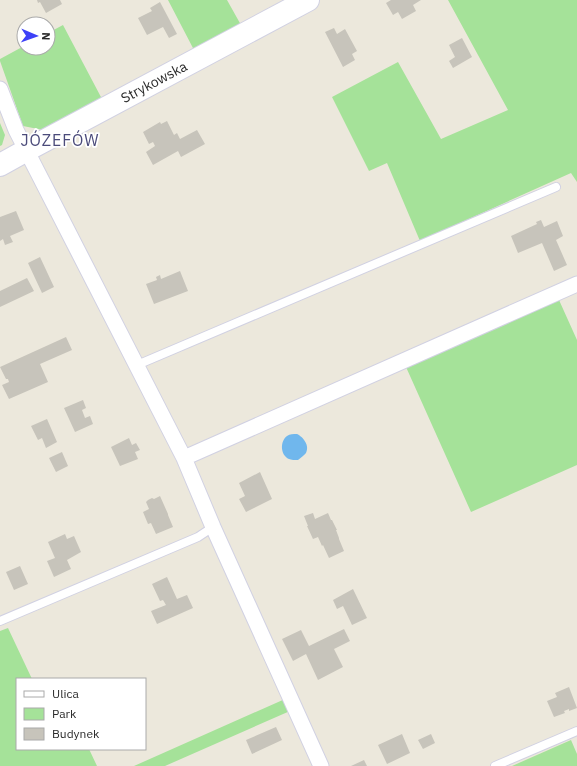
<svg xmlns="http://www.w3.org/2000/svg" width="577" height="766" viewBox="0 0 577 766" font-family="'IBM Plex Sans',sans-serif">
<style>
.green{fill:#a5e299}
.water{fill:#70b7ed}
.building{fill:#c7c4bb}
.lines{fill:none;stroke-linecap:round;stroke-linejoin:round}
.lane-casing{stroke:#d1d1e2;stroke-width:10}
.street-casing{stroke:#d1d1e2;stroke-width:17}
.secondary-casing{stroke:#d1d1e2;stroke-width:24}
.lane{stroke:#fff;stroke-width:8}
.street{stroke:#fff;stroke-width:15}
.secondary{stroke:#fff;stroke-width:22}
.labels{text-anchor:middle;stroke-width:3.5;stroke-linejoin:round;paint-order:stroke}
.street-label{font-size:14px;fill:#2a2a2a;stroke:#fff}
.quarter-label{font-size:16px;letter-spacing:1px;fill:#4b4b7a;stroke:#fff}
</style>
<rect width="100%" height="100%" fill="#ece8dc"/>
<path class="green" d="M168,0H227L241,25L194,50Z
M448,0H577V182L571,173L420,241L387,163L369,171L332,97L398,62L441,139L508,110Z
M63,25L102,99L43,130L23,126L0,61V59L24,46V48H48V33Z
M0,123L5,135L2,145L0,146Z
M559,300L577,340V465L471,512L406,367Z
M8,628L32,679H17V749H89L97,766H0V631Z
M285,699L290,711L165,766H134Z
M571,740L577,754V766H512Z"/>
<path class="water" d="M297,434C303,437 310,445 306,453C304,455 301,458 298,460C295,460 291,460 289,459C280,455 280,441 287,436C290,434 293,434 297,434Z"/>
<path class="building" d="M37,0H60L62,4L46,13L40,2L38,3Z
M391,0H421L413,5L416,11L402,19L398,12L393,15L386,3Z
M160,2L177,34L169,38L163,27L147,35L138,18L152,11L150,8Z
M334,28L337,34L345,29L357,51L352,54L355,60L343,67L325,32Z
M462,38L472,57L453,68L449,61L455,57L449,45Z
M167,121L174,135L177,133L180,139L197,130L205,144L181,157L178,151L153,165L146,152L155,146L153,142L149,144L143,132L160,122L161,124Z
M16,211L24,230L10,236L13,242L5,245L3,239L0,241V217Z
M541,220L544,227L557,221L563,236L556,240L567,265L554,271L542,243L518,253L511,236L537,224L536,222Z
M40,257L54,287L42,293L28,263Z
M180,271L188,291L154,304L146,284L157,280L156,277L160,275L161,279Z
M27,278L34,291L0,307V291Z
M66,337L72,350L40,364L48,382L9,399L2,385L9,382L8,379H6L0,367Z
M83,400L86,408L82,410L85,418L90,416L93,424L75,432L64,408Z
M47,419L57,442L46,448L42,438L38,440L31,426Z
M129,438L132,445L136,443L140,450L135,452L138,459L120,466L111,447Z
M62,452L68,466L56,472L49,458Z
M260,472L272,499L246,512L239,499L245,496L239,483Z
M160,496L168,514V515L173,527L156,534L151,523L148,524L143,512L149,509L146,502L148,500L152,498L154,499Z
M313,513L315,519L328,513L331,520H332L337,530H336L339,538V539L344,551L329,558L323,545L322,546L318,537L313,539L307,526H308L304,516Z
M65,534L67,539L74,536L81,552L67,560L71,569L54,577L47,561L55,558L48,542Z
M20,566L28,584L14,590L6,572Z
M167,577L177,599L187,595L193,608L157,624L151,611L166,605L163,600L160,601L152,584Z
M353,589L367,618L352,625L343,606L337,609L333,600Z
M344,629L350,641L334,649L343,667L318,680L306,654L293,661L282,639L301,630L309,646Z
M569,687L577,708L569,711V709L564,711L565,713L554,717L547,701L557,697L555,693Z
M276,727L282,740L252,754L246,740Z
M402,734L410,753L387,764L378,745Z
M431,734L435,743L423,749L418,740Z
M364,760L367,766H351Z"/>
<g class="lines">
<defs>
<path id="lane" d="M137,365L556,187
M0,621L198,537L213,527
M495,766L577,731"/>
<path id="street" d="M0,89L16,130L184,458L213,527L321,766
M184,458L577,284"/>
<path id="secondary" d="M0,165L27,150L308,0"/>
</defs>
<use href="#lane" class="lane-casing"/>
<use href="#street" class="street-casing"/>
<use href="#secondary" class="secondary-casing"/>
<use href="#lane" class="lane"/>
<use href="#street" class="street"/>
<use href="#secondary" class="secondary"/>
</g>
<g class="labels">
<g class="street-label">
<text transform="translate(154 82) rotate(-28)" y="5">Strykowska</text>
</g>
<g class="quarter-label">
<text x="60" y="146">JÓZEFÓW</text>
</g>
</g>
<rect x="16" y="678" width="130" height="72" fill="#ffffff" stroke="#aaaaaa"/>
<rect x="24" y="691" width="20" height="6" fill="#ffffff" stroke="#aaaaaa"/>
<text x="52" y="698" font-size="12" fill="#2a2a2a">Ulica</text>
<rect x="24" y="708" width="20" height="12" fill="#a5e299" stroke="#aaaaaa"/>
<text x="52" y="718" font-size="12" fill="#2a2a2a">Park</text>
<rect x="24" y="728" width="20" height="12" fill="#c7c4bb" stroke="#aaaaaa"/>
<text x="52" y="738" font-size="12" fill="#2a2a2a">Budynek</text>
<g transform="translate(36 36) rotate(92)"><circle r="19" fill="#ffffff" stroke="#aaaaaa"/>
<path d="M0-3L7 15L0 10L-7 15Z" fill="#3d41f7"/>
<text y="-6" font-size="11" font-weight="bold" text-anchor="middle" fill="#2a2a2a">N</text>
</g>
</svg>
